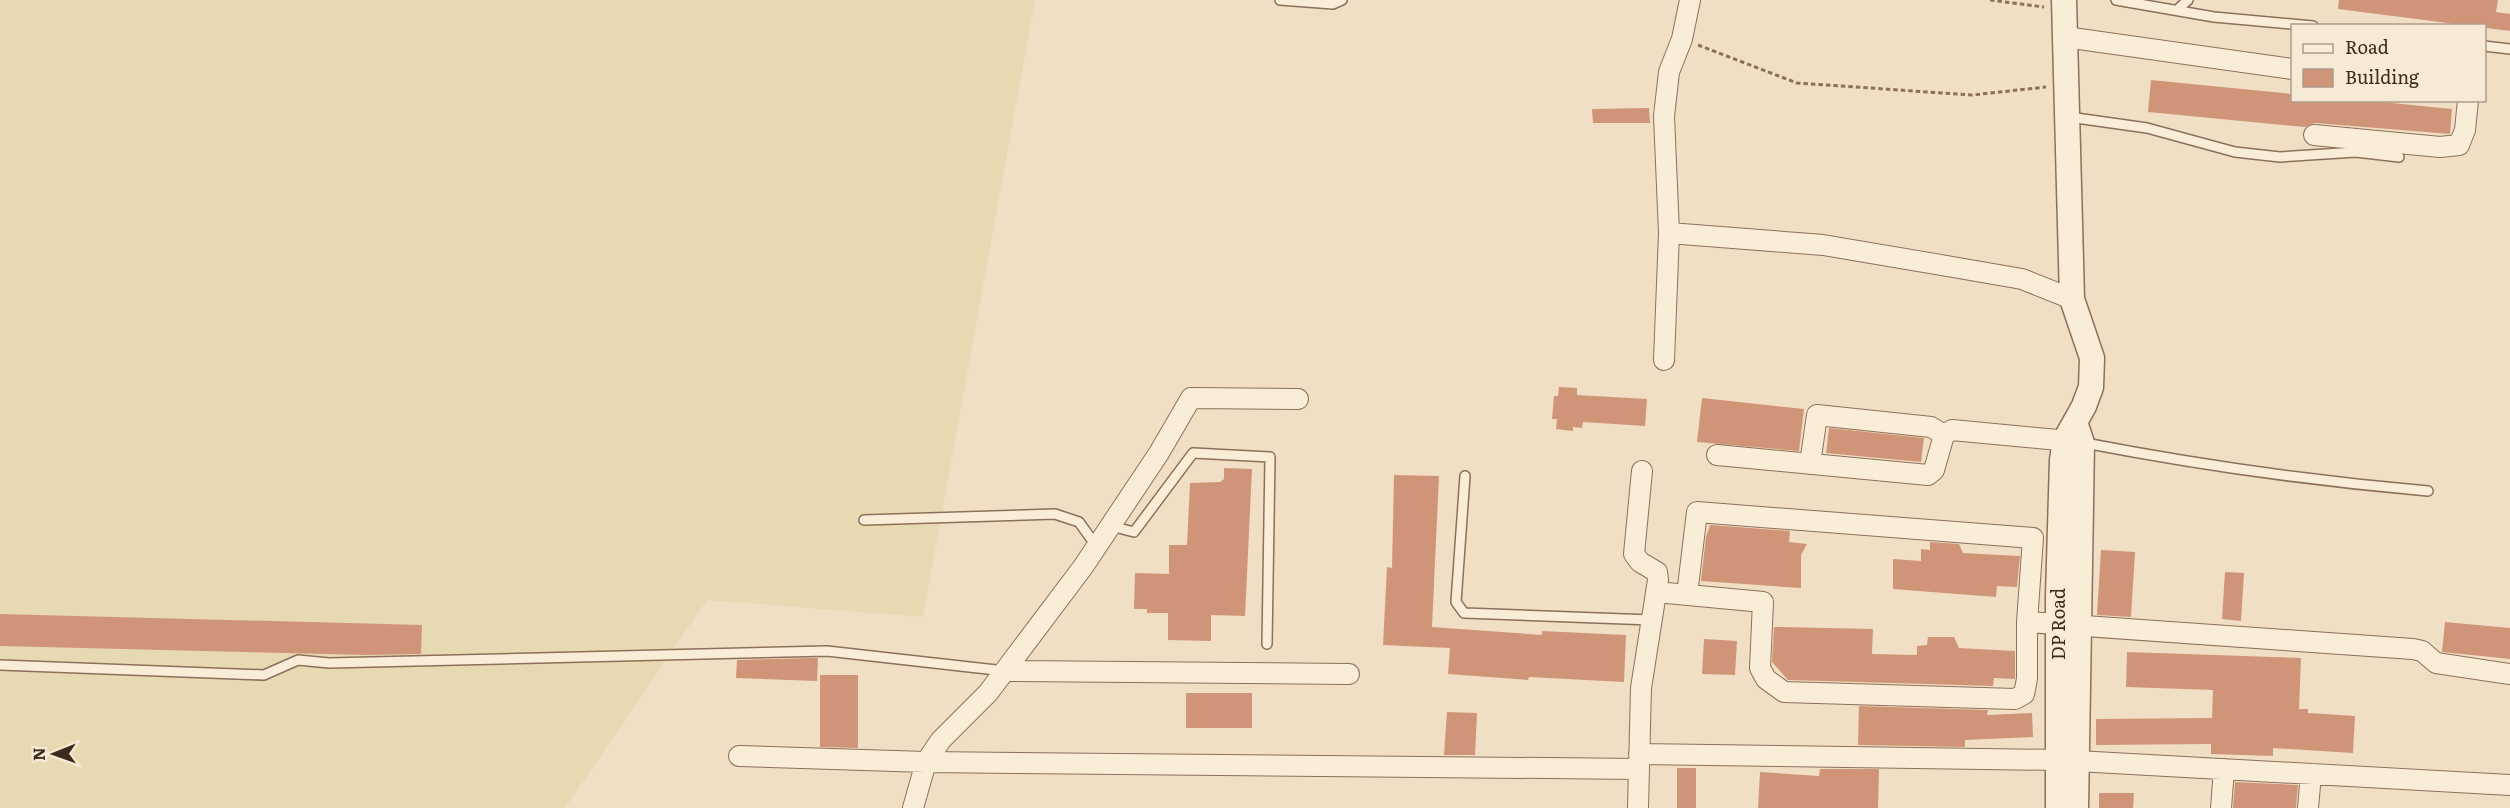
<svg xmlns="http://www.w3.org/2000/svg" width="2510" height="808" viewBox="0 0 2510 808" font-family="Literata,serif">
<style>
.farmland{fill:#e7d9b1}
.building{fill:#d09578}
.lines{fill:none;stroke-linecap:round;stroke-linejoin:round}
.service-casing{stroke:#8c7059;stroke-width:12}
.minor-casing{stroke:#8c7059;stroke-width:22}
.tertiary-casing{stroke:#8c7059;stroke-width:27}
.path{stroke:#8c7059;stroke-width:3;stroke-dasharray:4.5 3;stroke-linecap:butt}
.service{stroke:#faedd8;stroke-width:9}
.minor{stroke:#faedd8;stroke-width:20}
.tertiary{stroke:#faedd8;stroke-width:24}
.labels{text-anchor:middle;stroke-width:6;stroke-linejoin:round;paint-order:stroke}
.street-label{font-size:18px;fill:#3c2a1e;stroke:#f7ead4}
</style>
<rect width="100%" height="100%" fill="#f0dfc4"/>
<path class="farmland" d="M0,0H1035L923,617L707,600L565,808H0Z"/>
<path class="building" d="M2339,0H2498L2496,12L2510,14V31L2338,9Z
M2151,80L2292,94V100H2362L2452,109L2450,134L2315,123L2305,127L2148,112Z
M1649,108L1650,123H1593L1592,109Z
M1559,387L1577,388V395L1647,399L1645,426L1583,422L1582,428L1573,427V431L1556,429L1557,419H1552L1554,396H1558Z
M1702,398L1804,409L1799,451L1697,442Z
M1829,428L1924,438L1921,462L1826,453Z
M1224,468L1252,469L1245,616L1211,615V641L1168,640V613H1147V609H1134L1135,573L1169,574V545H1187L1190,483L1220,482L1224,479Z
M1394,475L1439,476L1432,627L1542,635V631L1626,635L1624,682L1529,677L1528,680L1448,674L1450,648L1383,645L1387,567L1392,568Z
M1710,525L1790,531L1789,542L1807,544L1801,555V588L1701,581L1706,537Z
M1930,542L1959,544L1963,553L2020,556L2017,587L1997,586L1996,597L1893,589V559L1921,561V549L1930,550Z
M2101,550L2135,552L2131,617L2097,615Z
M2225,572L2244,573L2241,621L2222,619Z
M0,614L422,625L421,654L366,655L0,646Z
M2445,622L2510,628V659L2442,652Z
M1774,627L1873,629L1872,654L1917,655V646L1927,645L1928,637H1954L1959,648L2015,651V679L1994,678L1993,686L1788,680L1772,662Z
M1704,639L1737,641L1735,675L1702,674Z
M2127,652L2301,658L2299,709H2308V713L2355,716L2353,753L2273,748V756L2211,754V744L2096,745V719L2212,718L2213,690L2126,687Z
M810,658H818L817,681L736,678L737,660Z
M820,675H858V748L820,747Z
M1186,693H1252V728H1186Z
M1859,706L1988,710L1987,715L2032,713L2033,737L1965,740V747L1858,745Z
M1447,712L1477,713L1475,755H1444Z
M1677,768H1696V808H1677Z
M1820,769H1879L1878,808H1758L1760,772L1819,776Z
M2235,782L2298,785L2296,808H2233Z
M2099,793H2134L2133,808H2099Z"/>
<g class="lines">
<defs>
<path id="service" d="M1280,0L1333,4L1342,0
M2116,0L2214,17L2313,26
M2177,10L2188,0
M2484,46L2510,49
M2069,117L2147,128L2235,152L2280,157L2356,152L2399,157
M2085,443C2199,465 2312,481 2428,491
M1465,476L1456,602L1464,613L1652,620
M864,520L1055,514L1079,522L1097,547
M1111,526L1134,532L1193,453L1270,457L1267,644
M0,665L264,675L298,660L329,663L827,651L1005,671"/>
<path id="minor" d="M2065,37L2292,69
M2314,135L2440,147L2459,145L2465,130L2468,100
M1669,233L1823,245L1947,266L2022,279L2072,299
M1664,360L1669,233L1664,116L1669,72L1682,39L1690,0
M1717,455L1928,475L1934,470L1944,435L1952,430L2079,442
M1810,464L1817,415L1931,427L1944,435
M1656,592L1763,602L1760,668L1766,679L1784,692L2015,699L2024,694L2027,679V622
M1687,595L1697,512L2033,538L2027,622L2413,649L2422,651L2436,663L2510,674
M1005,671L1349,674
M1639,754L2059,760L2510,785
M739,756L926,762L1639,769
M913,808L926,762L941,740L988,693L1083,567L1159,453L1191,398L1298,399
M1638,808L1641,688L1658,580L1657,572L1640,562L1634,554L1642,471
M2221,808L2224,769
M2308,808L2311,774"/>
<path id="tertiary" d="M2075,422L2082,443L2076,808
M2058,808V596L2062,460L2065,440L2084,406L2091,387L2092,358L2072,299L2064,0"/>
</defs>
<use href="#service" class="service-casing"/>
<use href="#minor" class="minor-casing"/>
<use href="#tertiary" class="tertiary-casing"/>
<path class="path" d="M1990,0L2044,7
M1698,45L1797,83L1972,95L2046,87"/>
<use href="#service" class="service"/>
<use href="#minor" class="minor"/>
<use href="#tertiary" class="tertiary"/>
</g>
<g class="labels">
<g class="street-label">
<text transform="translate(2059 624) rotate(-90)" y="6">DP Road</text>
</g>
</g>
<rect x="2291" y="24" width="195" height="78" fill="#f7ead4" stroke="#ac9d8b" stroke-width="1.5"/>
<rect x="2303" y="44" width="30" height="9" fill="#faedd8" stroke="#ac9d8b" stroke-width="1.5"/>
<text x="2345" y="54" font-size="18" fill="#3c2a1e">Road</text>
<rect x="2303" y="69" width="30" height="18" fill="#d09578" stroke="#ac9d8b" stroke-width="1.5"/>
<text x="2345" y="84" font-size="18" fill="#3c2a1e">Building</text>
<g transform="translate(54 754) rotate(269)" stroke="#f7ead4" stroke-width="4.5" paint-order="stroke">
<path d="M0-4.5L10 22L0 15L-10 22Z" fill="#3c2a1e"/>
<text y="-9" font-size="16" font-weight="bold" text-anchor="middle" fill="#3c2a1e">N</text>
</g>
</svg>
